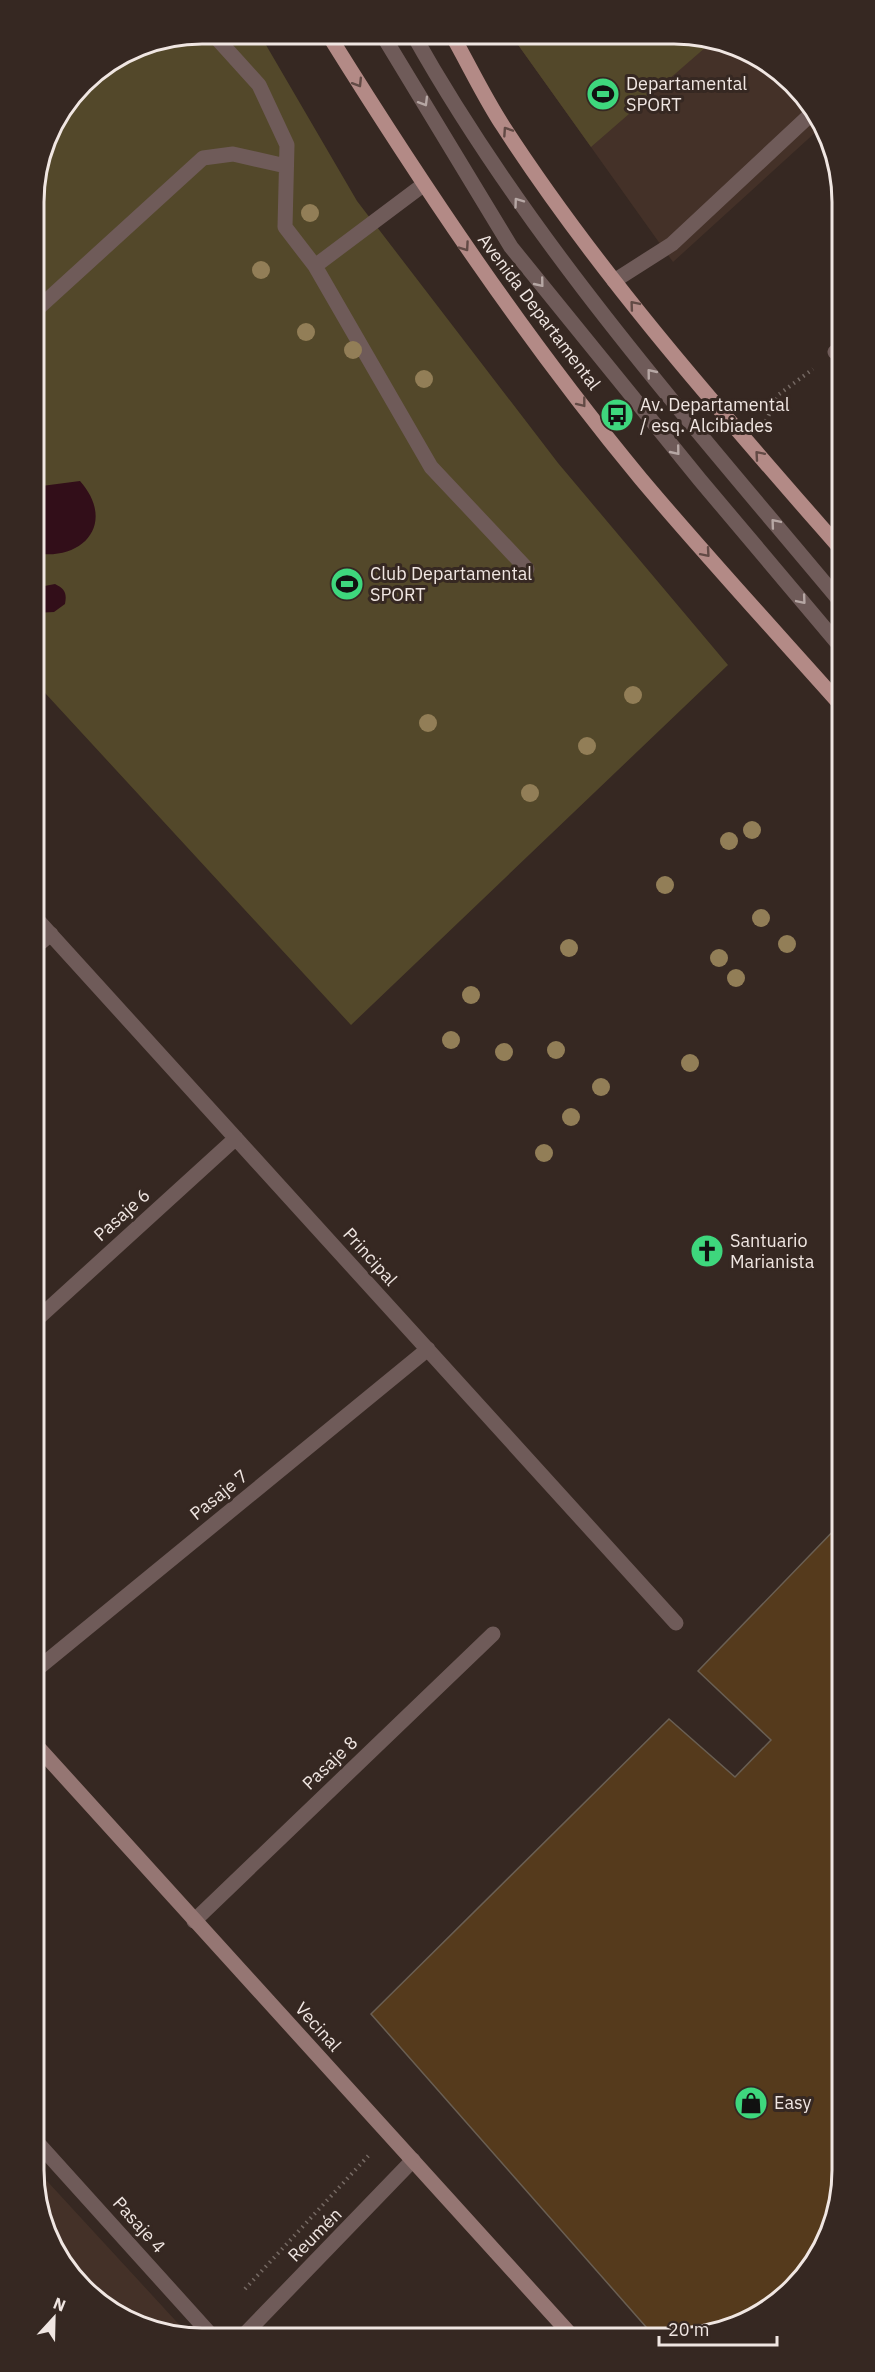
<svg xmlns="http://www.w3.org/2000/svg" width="875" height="2372" viewBox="0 0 875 2372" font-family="'IBM Plex Sans',sans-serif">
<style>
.built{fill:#443128}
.green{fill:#53482a}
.water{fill:#320e19}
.building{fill:#553a1c;stroke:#6a5f53;stroke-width:1.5}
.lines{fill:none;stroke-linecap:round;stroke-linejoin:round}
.path{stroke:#766a64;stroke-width:4;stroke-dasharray:1.5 4.5;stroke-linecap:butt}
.lane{stroke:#6f5b59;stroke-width:15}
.street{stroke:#6f5b59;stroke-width:15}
.secondary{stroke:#957673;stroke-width:15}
.primary{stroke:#b38a86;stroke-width:15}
.tree{fill:#927e57}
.oneway{stroke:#624a45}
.oneway2{stroke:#b6a7a4}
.labels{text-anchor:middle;stroke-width:6;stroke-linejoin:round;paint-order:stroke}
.poi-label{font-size:18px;fill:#f0e6e2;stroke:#362822;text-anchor:start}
.street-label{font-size:18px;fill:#f0e6e2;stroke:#362822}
.rim{fill:none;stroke:#f0e6e2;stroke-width:3}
</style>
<rect width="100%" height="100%" fill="#362822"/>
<path class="built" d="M511,35L707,36L793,82L818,130L673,262Z
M36,2169L186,2332L181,2336H169L82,2290L36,2204Z"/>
<path class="green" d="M201,33H259L357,201L558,463L728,665L351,1025L34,681L33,190L50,127L90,75L137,46Z
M511,35L707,36L714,40L591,147Z"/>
<path class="water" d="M80,481C117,523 83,562 34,553V531L40,530L44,525L34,499V487Z
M55,584C65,589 67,593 65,604L54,612L34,613V588Z"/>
<path class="building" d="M841,1523L842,2182L829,2235L801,2281L758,2316L707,2336H654L371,2014L669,1719L735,1777L771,1740L698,1671Z"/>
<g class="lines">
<path class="path" d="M766,421L778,395L813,369
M245,2289L370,2154"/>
<path class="lane" d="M212,33L259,85L287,145L285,227L315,266L431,467L527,569
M382,34L511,247L700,480L839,645
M413,34C529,241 688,419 839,600
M315,266L423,185
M614,281L672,244L810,115
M34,312L203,158L233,154L286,166"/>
<path class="street" d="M835,352L839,349
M34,916L676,1623
M34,948L51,934
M35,1321L236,1138
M36,1670L428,1349
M194,1921L493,1634
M36,2141L212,2336
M243,2336L413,2160"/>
<path class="secondary" d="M36,1745L572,2336"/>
<path class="primary" d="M328,34C424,188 525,339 641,479C705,555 773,629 839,703
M452,35C469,65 484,97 503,126C601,277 721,412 839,547"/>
</g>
<g class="tree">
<circle cx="310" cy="213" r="9"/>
<circle cx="261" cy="270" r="9"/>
<circle cx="306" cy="332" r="9"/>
<circle cx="353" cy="350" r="9"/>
<circle cx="424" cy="379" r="9"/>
<circle cx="633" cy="695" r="9"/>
<circle cx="428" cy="723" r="9"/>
<circle cx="587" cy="746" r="9"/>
<circle cx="530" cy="793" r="9"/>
<circle cx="752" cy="830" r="9"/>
<circle cx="729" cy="841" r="9"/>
<circle cx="665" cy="885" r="9"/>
<circle cx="761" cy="918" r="9"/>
<circle cx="787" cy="944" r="9"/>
<circle cx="569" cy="948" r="9"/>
<circle cx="719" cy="958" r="9"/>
<circle cx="736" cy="978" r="9"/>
<circle cx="471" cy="995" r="9"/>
<circle cx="451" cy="1040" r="9"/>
<circle cx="556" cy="1050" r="9"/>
<circle cx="504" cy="1052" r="9"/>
<circle cx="690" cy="1063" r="9"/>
<circle cx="601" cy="1087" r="9"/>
<circle cx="571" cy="1117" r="9"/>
<circle cx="544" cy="1153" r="9"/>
</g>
<defs><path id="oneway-chevron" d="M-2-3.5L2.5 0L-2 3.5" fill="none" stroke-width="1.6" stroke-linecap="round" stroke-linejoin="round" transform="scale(1.5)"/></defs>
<g class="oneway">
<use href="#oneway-chevron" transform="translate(358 83) rotate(58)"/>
<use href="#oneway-chevron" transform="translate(507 131) rotate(-124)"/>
<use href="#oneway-chevron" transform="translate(465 247) rotate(55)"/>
<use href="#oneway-chevron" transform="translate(634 305) rotate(-130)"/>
<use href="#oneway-chevron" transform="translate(582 403) rotate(52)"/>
<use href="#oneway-chevron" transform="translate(759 455) rotate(-131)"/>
<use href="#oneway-chevron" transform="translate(706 553) rotate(49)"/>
</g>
<g class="oneway2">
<use href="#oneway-chevron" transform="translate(424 102) rotate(59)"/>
<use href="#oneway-chevron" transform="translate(518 202) rotate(-126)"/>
<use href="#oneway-chevron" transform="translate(540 283) rotate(51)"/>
<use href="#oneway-chevron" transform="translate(651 373) rotate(-129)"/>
<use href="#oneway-chevron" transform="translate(676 451) rotate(51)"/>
<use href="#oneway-chevron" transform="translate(775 523) rotate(-130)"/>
<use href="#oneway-chevron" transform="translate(802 600) rotate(50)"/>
</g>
<defs>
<symbol id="stadium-disc" viewBox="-11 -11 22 22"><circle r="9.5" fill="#3ed77d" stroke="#362822"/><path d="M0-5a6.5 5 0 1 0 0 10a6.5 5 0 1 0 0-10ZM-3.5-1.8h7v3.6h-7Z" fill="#111"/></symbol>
<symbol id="bus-disc" viewBox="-11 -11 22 22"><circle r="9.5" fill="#3ed77d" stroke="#362822"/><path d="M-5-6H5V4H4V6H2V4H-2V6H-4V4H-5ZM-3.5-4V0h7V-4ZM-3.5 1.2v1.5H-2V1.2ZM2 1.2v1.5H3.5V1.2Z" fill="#111"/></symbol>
<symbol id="church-disc" viewBox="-11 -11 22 22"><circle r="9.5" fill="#3ed77d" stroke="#362822"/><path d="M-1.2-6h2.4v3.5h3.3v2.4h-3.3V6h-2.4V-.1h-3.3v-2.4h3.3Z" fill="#111"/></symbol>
<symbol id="shop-disc" viewBox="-11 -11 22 22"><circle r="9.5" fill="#3ed77d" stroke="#362822"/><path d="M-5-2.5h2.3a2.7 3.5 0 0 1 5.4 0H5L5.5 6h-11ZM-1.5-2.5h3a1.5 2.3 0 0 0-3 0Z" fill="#111"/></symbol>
</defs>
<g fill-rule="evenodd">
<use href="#stadium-disc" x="584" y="75" width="38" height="38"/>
<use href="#bus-disc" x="598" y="396" width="38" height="38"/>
<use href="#stadium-disc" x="328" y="565" width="38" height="38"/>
<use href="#church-disc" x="688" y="1232" width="38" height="38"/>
<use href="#shop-disc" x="732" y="2084" width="38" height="38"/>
</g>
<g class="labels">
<g class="poi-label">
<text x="626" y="90">Departamental<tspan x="626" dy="21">SPORT</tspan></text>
<text x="640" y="411">Av. Departamental<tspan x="640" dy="21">/ esq. Alcibiades</tspan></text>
<text x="370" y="580">Club Departamental<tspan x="370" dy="21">SPORT</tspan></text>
<text x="730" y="1247">Santuario<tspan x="730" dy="21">Marianista</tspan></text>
<text x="774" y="2109">Easy</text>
</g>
<g class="street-label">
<text transform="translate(539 312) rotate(53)" y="6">Avenida Departamental</text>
<text transform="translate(122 1215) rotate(-42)" y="6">Pasaje 6</text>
<text transform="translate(370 1257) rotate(48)" y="6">Principal</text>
<text transform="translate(219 1495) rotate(-39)" y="6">Pasaje 7</text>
<text transform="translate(330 1763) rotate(-44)" y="6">Pasaje 8</text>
<text transform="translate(318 2027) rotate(48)" y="6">Vecinal</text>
<text transform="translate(139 2225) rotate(48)" y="6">Pasaje 4</text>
<text transform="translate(315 2235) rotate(-45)" y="6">Reumén</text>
</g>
</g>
<path d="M0 0H875V2372H0ZM202 44H674A158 158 0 0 1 832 202V2170A158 158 0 0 1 674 2328H202A158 158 0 0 1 44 2170V202A158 158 0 0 1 202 44Z" fill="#362822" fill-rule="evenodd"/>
<path class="rim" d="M202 44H674A158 158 0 0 1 832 202V2170A158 158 0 0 1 674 2328H202A158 158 0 0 1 44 2170V202A158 158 0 0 1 202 44Z"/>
<g transform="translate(54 2318) rotate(22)" stroke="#362822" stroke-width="4.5" paint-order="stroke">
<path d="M0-4.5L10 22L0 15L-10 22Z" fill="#f0e6e2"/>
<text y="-9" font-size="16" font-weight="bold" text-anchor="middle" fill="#f0e6e2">N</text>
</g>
<path d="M659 2336v9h118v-9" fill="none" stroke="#f0e6e2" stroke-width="3"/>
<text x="668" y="2336" font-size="18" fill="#f0e6e2" stroke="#362822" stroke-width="4.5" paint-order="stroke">20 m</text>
</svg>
